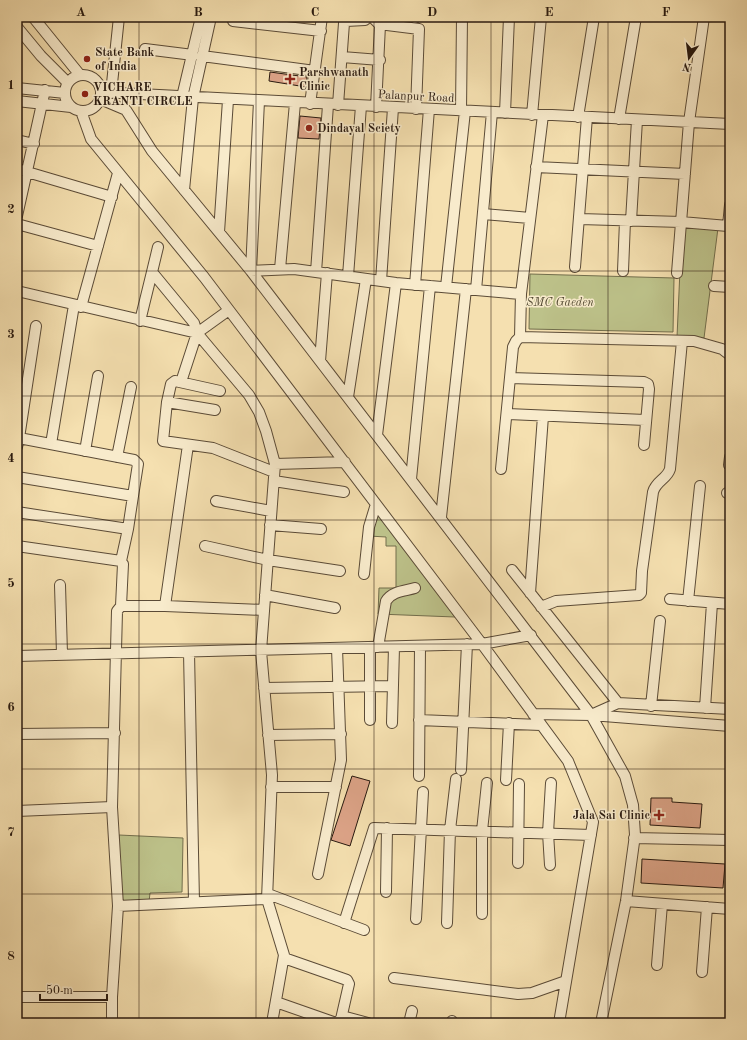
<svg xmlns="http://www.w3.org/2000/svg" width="747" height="1040" viewBox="0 0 747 1040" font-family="'Old Standard TT',serif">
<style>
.green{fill:#bdc28a;stroke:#726e4c}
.building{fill:#dca387;stroke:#28190f}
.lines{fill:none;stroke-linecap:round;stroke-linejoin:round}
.minor-casing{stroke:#5b4b37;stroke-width:12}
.minor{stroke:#f8ebcc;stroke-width:10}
.grid{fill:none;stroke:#28190f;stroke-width:1;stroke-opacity:0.55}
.poi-dot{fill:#8f2418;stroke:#f8ebcc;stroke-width:1.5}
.labels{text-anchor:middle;stroke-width:3;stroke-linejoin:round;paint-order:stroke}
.poi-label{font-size:12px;font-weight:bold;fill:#28190f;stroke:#f8ebcc;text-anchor:start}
.street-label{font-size:12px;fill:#28190f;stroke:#f8ebcc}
.park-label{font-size:12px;font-style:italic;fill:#554c34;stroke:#f8ebcc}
.neatline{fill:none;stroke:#28190f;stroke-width:1.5}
.grid-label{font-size:13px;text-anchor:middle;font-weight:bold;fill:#28190f}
</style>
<rect width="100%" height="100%" fill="#f5e0b0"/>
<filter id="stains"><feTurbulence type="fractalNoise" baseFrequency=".005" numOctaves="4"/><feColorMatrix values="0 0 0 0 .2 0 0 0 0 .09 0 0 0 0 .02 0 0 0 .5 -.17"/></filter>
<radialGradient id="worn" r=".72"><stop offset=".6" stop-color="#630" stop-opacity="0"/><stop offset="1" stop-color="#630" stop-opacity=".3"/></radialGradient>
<path class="green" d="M682,225L718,228L704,338L677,337Z
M530,274L674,278L673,332L529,329Z
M376,508L455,617L378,614L379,588H396V546H386V537L369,536Z
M119,835L183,838L182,892L150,893L149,902L120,904Z"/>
<path class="building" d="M270,72L307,77L306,87L269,81Z
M300,116L321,118L319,139L298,138Z
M352,776L370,781L350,846L331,840Z
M651,798H672V802L702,804L700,828L650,825Z
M642,859L725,864L723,888L641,883Z"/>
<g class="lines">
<defs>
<path id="minor" d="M33,17L80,75
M415,18V17
M374,19L380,25L376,107
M233,21L321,31
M379,24L419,29L416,109
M17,27L41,56L68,83
M145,49L193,55
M202,56L315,71
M342,57L380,60
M65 93a18 18 0 1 1 36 0a18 18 0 1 1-36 0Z
M17,88L65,93
M101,92L730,124
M111,93L119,17
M182,97L201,17
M100,99L126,110L152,151L251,271L591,715L625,776L633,805L635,835L626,901L601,1023
M17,101L71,107
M259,101L251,271L294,269L396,283L521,294L520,337L694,341L722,349L730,355
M310,104L322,17
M338,105L344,23L346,21L365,20L368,17
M81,111L91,139L204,277L482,644L568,761L593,822L559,1023
M461,111L462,17
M505,113L509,17
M532,115L541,17
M578,117L594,17
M619,119L636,17
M17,140L34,144
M536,167L685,174
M17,169L112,197
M184,190L193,98L211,17
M483,214L530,218
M17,216L45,90
M580,219L681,222L728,226L730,205
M631,221L637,120
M17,224L98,246
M219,232L228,100
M158,247L152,272L194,323L197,333L181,382
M575,267L587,117
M280,269L295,103
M623,271L625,221
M316,272L328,105
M677,273L689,122L704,17
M348,276L361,106
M381,281L393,108
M415,285L429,109
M714,286L730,287
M446,287L465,111
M476,290L492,112
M17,291L197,333L249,395L259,412L266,431L275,464L261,651L272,775L267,899L284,955L272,1023
M521,294L543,115
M81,307L118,173
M140,321L152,272
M197,333L229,310
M320,361L327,273
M510,378L644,382L648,384L649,389L644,445
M348,397L366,279
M167,402L171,384L175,381L220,391
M215,410L167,402L163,441L213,448L274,472
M507,414L645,420
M377,435L396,283
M17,438H19L36,326
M51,444L74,305
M188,445L165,606L264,610
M17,447L19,438L134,460L138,464L133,496L17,477
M85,451L98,376
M117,457L131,387
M275,464L345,462
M729,465L730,457
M501,469L513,347L516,341L520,337
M411,479L430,286
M274,481L344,492
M727,493H730
M216,501L271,511
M17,512L128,529L133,496
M441,517L466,289
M270,525L321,529
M17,546L121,561L128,529
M205,546L268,560L340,571
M512,570L618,703
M364,574L369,527L376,504
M60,585L62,654
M530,593L543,416
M265,595L335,608
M670,599L730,604
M688,601L700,486
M121,606L123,564
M541,607L556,601L639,595L641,593L642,571L653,492C656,481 667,479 670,469L682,341
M378,647L386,601C392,591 405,591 415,588
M189,652L194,902
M17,656L482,644L531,635
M264,688L393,686
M651,706L660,621
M705,708L712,603
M533,714L591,715L730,726
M591,715L618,703L730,709
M370,720V647
M419,720L541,725
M392,723L394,647
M17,734L115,733
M268,735L341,734
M461,770L467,644
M419,776L420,646
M506,780L509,723
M271,787H336
M17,811L112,807
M634,838L730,840
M518,863L519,784
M550,865L548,833L551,783
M318,874L341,760L337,648
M386,892L387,828
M268,894L364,930
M626,901L730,909
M118,906L267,899
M482,914V831L487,783
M416,919L423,792
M344,923L374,828L591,835
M447,923L450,830L456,779
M657,965L662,904
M702,972L707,907
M394,978L518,994L532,993L566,981
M17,997H112
M276,1002L336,1023L341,1019L349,984L347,980L284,958
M342,1016L368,1023
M112,1023V997L118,906L112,807L117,611L121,606H165
M409,1023L412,1011
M452,1023V1021"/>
</defs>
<use href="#minor" class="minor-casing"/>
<use href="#minor" class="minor"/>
</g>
<path class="grid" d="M139,17V1023M256,17V1023M374,17V1023M491,17V1023M608,17V1023M17,146H730M17,271H730M17,396H730M17,520H730M17,644H730M17,769H730M17,894H730"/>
<g class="poi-dot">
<circle cx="87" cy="59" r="4"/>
<path d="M288 73h4v4h4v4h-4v4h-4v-4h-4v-4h4z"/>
<circle cx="85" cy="94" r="4"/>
<circle cx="309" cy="128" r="4"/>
<path d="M657 809h4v4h4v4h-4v4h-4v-4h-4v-4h4z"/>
</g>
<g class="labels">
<g class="poi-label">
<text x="95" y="56">State Bank<tspan x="95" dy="14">of India</tspan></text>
<text x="299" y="76">Parshwanath<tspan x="299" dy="14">Clinic</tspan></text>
<text x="93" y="91">VICHARE<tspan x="93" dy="14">KRANTI CIRCLE</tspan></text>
<text x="317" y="132">Dindayal Sciety</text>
<text x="650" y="819" text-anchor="end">Jala Sai Clinic</text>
</g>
<g class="street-label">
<text transform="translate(416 96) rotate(3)" y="4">Palanpur Road</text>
</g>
<g class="park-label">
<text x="560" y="306">SMC Gaeden</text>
</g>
</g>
<rect width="747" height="1040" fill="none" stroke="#f5e0b0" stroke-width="44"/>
<g transform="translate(689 58) rotate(194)" stroke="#f8ebcc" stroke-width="3" paint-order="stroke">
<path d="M0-3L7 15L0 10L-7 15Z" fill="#28190f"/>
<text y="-6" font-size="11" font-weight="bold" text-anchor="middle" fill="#28190f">N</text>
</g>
<path d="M40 994v6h67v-6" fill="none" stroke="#28190f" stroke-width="2"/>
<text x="46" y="994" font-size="12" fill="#28190f" stroke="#f8ebcc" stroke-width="3" paint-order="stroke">50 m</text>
<rect x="22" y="22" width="703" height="996" class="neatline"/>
<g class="grid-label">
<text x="81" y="16">A</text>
<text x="198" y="16">B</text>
<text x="315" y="16">C</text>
<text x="432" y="16">D</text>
<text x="549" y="16">E</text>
<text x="666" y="16">F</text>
<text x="11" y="89">1</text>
<text x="11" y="213">2</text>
<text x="11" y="338">3</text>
<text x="11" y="462">4</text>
<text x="11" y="587">5</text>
<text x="11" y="711">6</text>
<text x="11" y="836">7</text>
<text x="11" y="960">8</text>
</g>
<rect width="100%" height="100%" filter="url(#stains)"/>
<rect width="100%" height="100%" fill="url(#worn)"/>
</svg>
